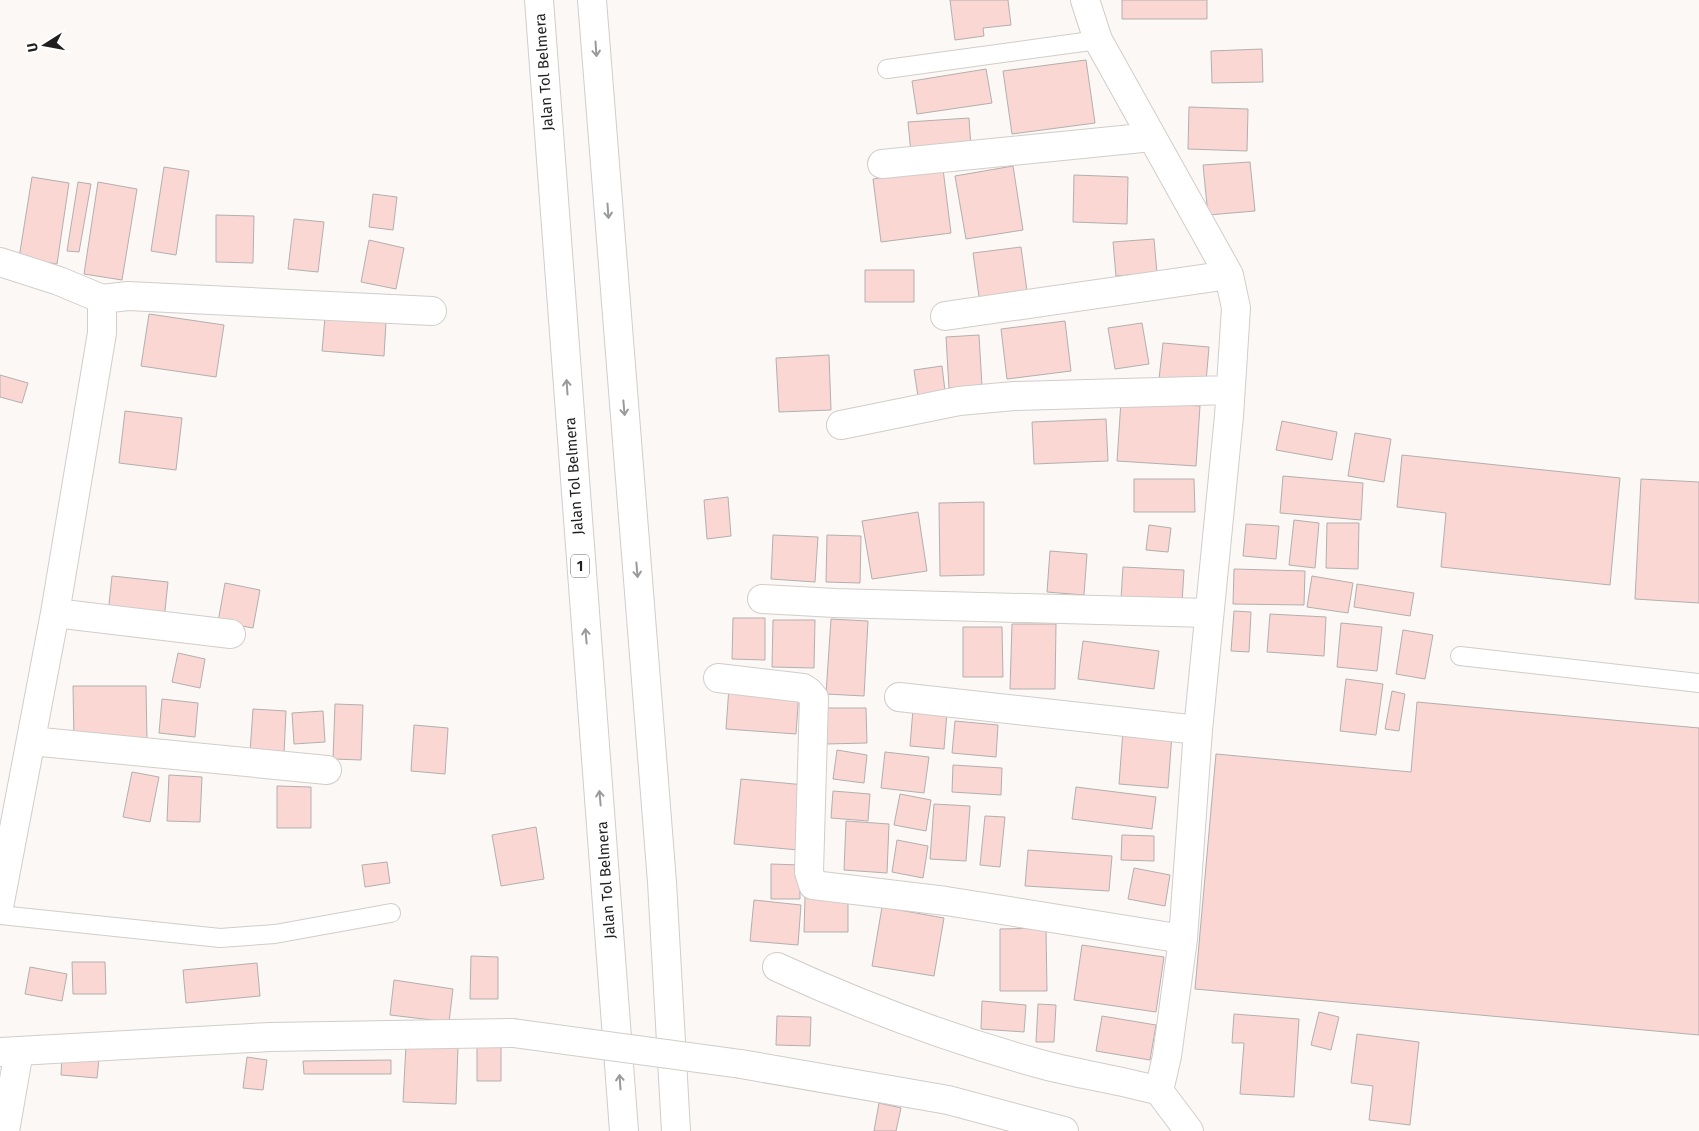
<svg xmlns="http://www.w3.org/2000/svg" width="1699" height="1131" viewBox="0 0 1699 1131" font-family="'Fira Sans',sans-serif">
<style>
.building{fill:#fad7d2;stroke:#b3afaf}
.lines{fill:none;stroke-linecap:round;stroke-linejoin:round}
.service-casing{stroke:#d0cdcb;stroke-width:20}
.minor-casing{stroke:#d0cdcb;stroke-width:30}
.tertiary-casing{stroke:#d0cdcb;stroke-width:30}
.motorway-casing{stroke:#d0cdcb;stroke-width:30}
.service{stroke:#fff;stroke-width:18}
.minor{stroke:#fff;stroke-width:28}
.tertiary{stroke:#fff;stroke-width:28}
.motorway{stroke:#fff;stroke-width:28}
.tertiary-bridge-casing{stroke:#d0cdcb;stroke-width:30;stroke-linecap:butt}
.tertiary-bridge{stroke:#fff;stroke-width:28}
.oneway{stroke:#9b9a9a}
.labels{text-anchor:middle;stroke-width:5;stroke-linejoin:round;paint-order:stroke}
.shield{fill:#fff;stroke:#636262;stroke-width:1}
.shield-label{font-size:14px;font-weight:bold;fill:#201e1e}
.street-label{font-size:15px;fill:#201e1e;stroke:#fff}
</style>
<rect width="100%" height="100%" fill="#fcf8f6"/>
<path class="building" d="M950,0H1008L1011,25L983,28L984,36L955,40Z
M1122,0H1207V19H1122Z
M1262,49L1263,82L1212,83L1211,51Z
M1086,60L1095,123L1012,134L1003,71Z
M986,69L992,103L917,114L912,81Z
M1189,107L1248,109L1247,151L1188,149Z
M969,118L971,148L911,153L908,122Z
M1250,162L1255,211L1208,215L1203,165Z
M1013,166L1023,230L966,239L955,176Z
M164,167L189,171L176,255L151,251Z
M943,169L951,233L881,242L873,179Z
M1074,175L1128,177L1127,224L1073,222Z
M32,177L69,183L57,264L19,258Z
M78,182L91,184L79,252L67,251Z
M98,182L137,189L122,280L84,274Z
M373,194L397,197L393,230L369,227Z
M216,215L254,216L253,263L216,262Z
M294,219L324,222L318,272L288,269Z
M1154,239L1157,273L1116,276L1113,242Z
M369,240L404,248L396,289L361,282Z
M1021,247L1028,298L980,304L973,253Z
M865,270H914V302H865Z
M149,314L224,325L216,377L141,366Z
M325,317L386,322L384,356L322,351Z
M1065,321L1071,371L1007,379L1001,329Z
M1142,323L1149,364L1115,369L1108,328Z
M979,335L982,386L949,388L946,337Z
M1163,343L1209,347L1206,382L1159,379Z
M829,355L831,410L779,412L776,358Z
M942,366L946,399L919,403L914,370Z
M0,375L28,383L22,403L0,397Z
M1121,401L1200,406L1196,466L1117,461Z
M125,411L182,418L176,470L119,463Z
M1106,419L1108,461L1034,464L1032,422Z
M1282,421L1337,432L1332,460L1276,450Z
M1355,433L1391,439L1384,482L1348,476Z
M1402,455L1620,478L1610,585L1441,567L1446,513L1397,507Z
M1283,476L1363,483L1361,520L1280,513Z
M1134,479H1194L1195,512H1134Z
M1641,479L1699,482V603L1635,599Z
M728,497L731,536L707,539L704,500Z
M984,502V575L940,576L939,503Z
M918,512L927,571L872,579L862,521Z
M1294,520L1319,523L1315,568L1289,565Z
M1327,523H1359L1358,569L1326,568Z
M1246,524L1279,526L1276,559L1243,556Z
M1149,525L1171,528L1168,552L1146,550Z
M773,535L818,537L815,582L771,579Z
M827,535L861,536L860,583L826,582Z
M1050,551L1087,554L1084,595L1047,592Z
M1123,567L1184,570L1182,603L1121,599Z
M1234,569L1305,571L1304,605L1233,604Z
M112,576L168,582L164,620L108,614Z
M1312,576L1353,583L1348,613L1307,607Z
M225,583L260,590L253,628L218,622Z
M1357,584L1414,593L1410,616L1354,607Z
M1234,611L1251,612L1249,652L1231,651Z
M1270,614L1326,617L1324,656L1267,652Z
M733,618H765V660L732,659Z
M831,619L868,621L864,696L826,694Z
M773,620H815L814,668L772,667Z
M1341,623L1382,627L1377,671L1337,667Z
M1012,624H1056L1055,689H1010Z
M963,627H1002L1003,677H963Z
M1403,630L1433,635L1425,679L1396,674Z
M1083,641L1159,651L1154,689L1078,679Z
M178,653L205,659L200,688L172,682Z
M1346,679L1383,684L1376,735L1340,731Z
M73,686H146L147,741L74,742Z
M729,687L799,691L796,734L726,729Z
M1392,691L1405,694L1399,731L1385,729Z
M162,699L198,703L195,737L159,733Z
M1417,702L1699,728V1035L1195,989L1216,754L1411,772Z
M335,704L363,705L361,760L333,759Z
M826,708H866L867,743L826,744Z
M253,709L286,711L284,754L250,752Z
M913,709L947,712L944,749L910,746Z
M323,711L325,742L294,744L292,713Z
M955,721L998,725L996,757L952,753Z
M414,725L448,728L445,774L411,771Z
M1123,730L1172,734L1168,788L1119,784Z
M837,750L867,755L864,783L833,779Z
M885,752L929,757L924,793L881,788Z
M953,765L1002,768L1001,795L952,792Z
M132,772L159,777L150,822L123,817Z
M169,775L202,777L200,822L167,821Z
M741,779L805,785L798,850L734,844Z
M277,786L311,787V828H277Z
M1076,787L1156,797L1152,829L1072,819Z
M833,791L870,794L868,821L831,818Z
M900,794L931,800L926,831L894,825Z
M934,804L970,806L966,861L930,859Z
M985,816L1005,817L1000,867L980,865Z
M846,821L889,824L887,873L844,870Z
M536,827L544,879L501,886L492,835Z
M1122,835L1154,836V861L1121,860Z
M897,840L928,846L923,878L892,872Z
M1028,850L1112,856L1109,891L1025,886Z
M387,862L390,883L365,887L362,865Z
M771,864L800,865V899H771Z
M1134,868L1170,875L1165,906L1128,899Z
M805,897H848V932H804Z
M754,900L801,905L798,945L750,941Z
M882,907L944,918L934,976L872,966Z
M1046,928L1047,991H1000V929Z
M1082,945L1164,957L1156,1012L1074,1000Z
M471,956L498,957V999H470Z
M72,962H105L106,994H73Z
M257,963L260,996L186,1003L183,970Z
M30,967L67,974L62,1001L25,994Z
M394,980L453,989L449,1022L390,1015Z
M982,1001L1026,1005L1024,1032L981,1029Z
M1038,1004L1056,1005L1054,1042H1036Z
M1319,1012L1339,1017L1331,1050L1311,1045Z
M1234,1014L1299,1019L1294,1097L1240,1094L1244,1043H1232Z
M777,1016L811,1017L810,1046L776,1045Z
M1102,1016L1156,1025L1150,1060L1096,1051Z
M1357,1034L1419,1042L1410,1125L1369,1120L1373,1086L1351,1083Z
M406,1045L458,1047L456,1104L403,1102Z
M477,1046L501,1047V1081H477Z
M62,1055L99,1059L97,1078L61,1075Z
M247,1057L267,1060L263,1090L243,1088Z
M391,1060V1074H304L303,1061Z
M879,1103L901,1108L896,1131H874Z"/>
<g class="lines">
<defs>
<path id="service" d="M887,69L1098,40
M1460,656L1699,683
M0,915L220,938L275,934L391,913"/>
<path id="minor" d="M1085,0L1098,40L1229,275L1236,308L1229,416L1198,730L1183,939L1167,1056L1159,1091L1189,1131
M882,164L1152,137
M0,262L59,281L102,299V333L55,613L0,902
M102,299L128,296L432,311
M945,316L1229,275
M841,425L959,401L1014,396L1230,390
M762,599L835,603L1208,613
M55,613L231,634
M718,678L803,688L809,692L814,698L809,872L813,885L946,901L1183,939
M899,697L1198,730
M31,741L327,770
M777,967C864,1007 952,1040 1044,1065C1082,1075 1121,1080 1159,1091
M5,1131L19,1051"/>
<path id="tertiary" d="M0,1052L270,1037L513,1033
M741,1064L948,1100L1064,1131"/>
<path id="motorway" d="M539,0L624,1131
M592,0L662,882L676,1131"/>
</defs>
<use href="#service" class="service-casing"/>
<use href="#minor" class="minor-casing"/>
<use href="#tertiary" class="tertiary-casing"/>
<use href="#motorway" class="motorway-casing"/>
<use href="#service" class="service"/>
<use href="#minor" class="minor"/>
<use href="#tertiary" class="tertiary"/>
<use href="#motorway" class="motorway"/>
<defs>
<path id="tertiary-bridge" d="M513,1033L741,1064"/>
</defs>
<use href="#tertiary-bridge" class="tertiary-bridge-casing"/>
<use href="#tertiary-bridge" class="tertiary-bridge"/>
</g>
<defs><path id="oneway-shaft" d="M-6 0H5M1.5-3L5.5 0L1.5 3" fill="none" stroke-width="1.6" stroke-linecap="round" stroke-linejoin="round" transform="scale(1.25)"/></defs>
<g class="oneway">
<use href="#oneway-shaft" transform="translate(596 49) rotate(86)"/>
<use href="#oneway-shaft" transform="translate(608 211) rotate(86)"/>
<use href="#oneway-shaft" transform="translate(567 387) rotate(-94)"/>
<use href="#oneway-shaft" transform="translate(624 408) rotate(85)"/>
<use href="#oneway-shaft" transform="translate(637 570) rotate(85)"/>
<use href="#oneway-shaft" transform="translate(586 636) rotate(-95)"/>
<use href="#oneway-shaft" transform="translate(600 798) rotate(-95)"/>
<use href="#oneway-shaft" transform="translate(620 1082) rotate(-94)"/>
</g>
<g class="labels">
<rect class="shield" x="571" y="554.5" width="18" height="23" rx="4"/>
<g class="shield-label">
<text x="580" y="571">1</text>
</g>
<g class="street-label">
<text transform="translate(544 72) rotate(-94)" y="5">Jalan Tol Belmera</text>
<text transform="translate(574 476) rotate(-94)" y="5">Jalan Tol Belmera</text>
<text transform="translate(606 880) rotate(-94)" y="5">Jalan Tol Belmera</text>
</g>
</g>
<g transform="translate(45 45) rotate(259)" stroke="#ffffff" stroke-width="4" paint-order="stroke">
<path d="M0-4L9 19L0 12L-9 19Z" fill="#201e1e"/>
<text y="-8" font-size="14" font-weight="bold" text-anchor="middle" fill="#201e1e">U</text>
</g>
</svg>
